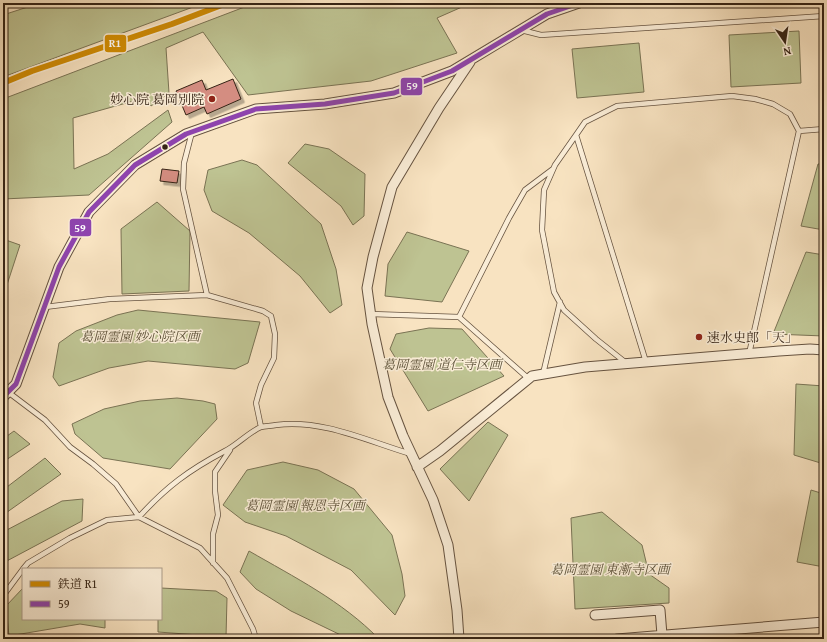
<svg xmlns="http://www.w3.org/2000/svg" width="827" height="642" viewBox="0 0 827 642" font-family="'Gentium Book Plus','Noto Serif JP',serif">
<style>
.green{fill:#bec392;stroke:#7a7354}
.building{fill:#d48d81;stroke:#352315;filter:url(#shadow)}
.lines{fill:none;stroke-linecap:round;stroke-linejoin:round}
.lane-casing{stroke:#665340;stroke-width:6}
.street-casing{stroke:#665340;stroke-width:11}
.lane{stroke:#faedd7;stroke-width:4.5}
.street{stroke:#faedd7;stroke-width:9}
.bus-1-casing{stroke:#faedd7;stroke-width:8}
.bus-1{stroke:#8e44ad;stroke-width:5}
.rail-1-casing{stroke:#faedd7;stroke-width:9}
.rail-1{stroke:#d08c04;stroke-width:6}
.poi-dot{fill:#8f2418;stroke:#faedd7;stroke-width:1.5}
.bus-dot{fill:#352315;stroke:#faedd7;stroke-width:1.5}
.labels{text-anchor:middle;stroke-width:3;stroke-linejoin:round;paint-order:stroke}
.poi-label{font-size:13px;fill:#352315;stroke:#faedd7;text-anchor:end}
.park-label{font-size:13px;font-style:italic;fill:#5e533a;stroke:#faedd7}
.line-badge{stroke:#faedd7;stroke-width:1.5}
.badge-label{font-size:11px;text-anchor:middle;font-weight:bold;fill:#fff}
</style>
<defs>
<filter id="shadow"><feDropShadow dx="3.5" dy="3.5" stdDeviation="0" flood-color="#0004"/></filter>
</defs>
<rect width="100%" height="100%" fill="#f8e3c1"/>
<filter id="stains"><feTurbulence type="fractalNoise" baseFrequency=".005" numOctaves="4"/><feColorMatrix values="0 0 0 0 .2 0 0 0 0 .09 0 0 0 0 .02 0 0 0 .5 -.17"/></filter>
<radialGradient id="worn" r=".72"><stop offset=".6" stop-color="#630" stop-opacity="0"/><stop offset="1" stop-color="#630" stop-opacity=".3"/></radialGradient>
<path class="green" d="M40,3H204L3,77V15Z
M255,3H471L437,18L457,53L371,81L248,95L203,32L166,48L169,93L151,106L144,98L73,118L74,169L108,154L168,110L172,122L89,195L3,199V99Z
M799,31L801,83L731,87L729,35Z
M639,43L644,92L577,98L572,49Z
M305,144L329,149L365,174L364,216L353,225L341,206L288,163Z
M242,160L257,165L321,224L336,269L342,305L330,313L300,276L249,233L212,211L204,190L208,170Z
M818,164H824V230L801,226Z
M157,202L190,231L189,291L122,294L121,229Z
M407,232L469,251L442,302L385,296L388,264Z
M3,239L20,245L3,297Z
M806,252L824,255V336L773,334Z
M138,310L260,322L248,363L235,369L148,361L109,368L59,386L53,377L59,343L76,331L117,315Z
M429,328L462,329L504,376L428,411L390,349L396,334Z
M796,384L824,386V464L794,455Z
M177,398L203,401L215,404L217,419L170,469L103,458L75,434L72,424L104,409L140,401Z
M488,422L508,435L469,501L440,469Z
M14,431L30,444L3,462V439Z
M45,458L61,474L3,515V490Z
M283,462L318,470L354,489L392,535L402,574L405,596L395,615L351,570L286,536L245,522L223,505L247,470Z
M811,490L824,494V567L797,562Z
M83,499L82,521L3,563V532L62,501Z
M602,512L642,545L649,574L669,588V603L575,609L571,518Z
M249,551C294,577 342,601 379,639H349L291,611L256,589L240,572Z
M23,588V619H105V628L80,624L9,636L6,606Z
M161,588L216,591L227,598L226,637L158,632V619H161Z"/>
<path class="building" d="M233,79L241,99L207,114L204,107L186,115L176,91L202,80L206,90Z
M162,169L179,171L177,183L160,181Z"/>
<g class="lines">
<defs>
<path id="lane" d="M521,30L541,35L824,16
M799,131L824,129
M192,132L184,163L183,189L207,295
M576,135L555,165L544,190L542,230L554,292L564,310L596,339L625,362
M45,307L110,299L207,295L263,311L271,316L275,334L274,358L261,385L256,403L261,427
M371,314L459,317L529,379
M459,317L509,218L525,190L553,169
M646,362L576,135L585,122L617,106L732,96L755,99L773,104L790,114L799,131L749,354
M543,374L560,302
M8,392L45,420L70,447L93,464L116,484L139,517C166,487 189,470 225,451C237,445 249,432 261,427C265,426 271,426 276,425C323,419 367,441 411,454
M213,563V534L218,515L215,491V472L230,450
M23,569L28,563L70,538L107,520L139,517L200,548L227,578L253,629L256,639
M3,596L23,569"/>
<path id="street" d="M3,397L16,384L59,267L89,212L135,165L186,134L256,109L325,104L394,93L452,71L547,14L579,3
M417,467L440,451L532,376L585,367L779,351L810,349L824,350
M595,615L660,610L662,635
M459,639L457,610L448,545L433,500L403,436L388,397L372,324L367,288L373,257L392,187L439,108L470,62
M617,639L824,622"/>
</defs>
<use href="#lane" class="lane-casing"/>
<use href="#street" class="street-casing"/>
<use href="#lane" class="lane"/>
<use href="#street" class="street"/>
<defs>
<path id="bus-1" d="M3,397L16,384L59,267L89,212L135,165L186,134L256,109L325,104L394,93L452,71L547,14L579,3"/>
</defs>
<use href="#bus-1" class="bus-1-casing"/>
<use href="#bus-1" class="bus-1"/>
<defs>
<path id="rail-1" d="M3,83L32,71L172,24L227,3"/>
</defs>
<use href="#rail-1" class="rail-1-casing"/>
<use href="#rail-1" class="rail-1"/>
</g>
<g class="poi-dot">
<circle cx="212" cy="99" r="4"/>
<circle cx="699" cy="337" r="4"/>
</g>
<circle class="bus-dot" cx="165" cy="147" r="3.5"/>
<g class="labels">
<g class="poi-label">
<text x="204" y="104">妙心院 葛岡別院</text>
<text x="707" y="342" text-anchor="start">速水史郎「天」</text>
</g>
<g class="park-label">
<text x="140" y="341">葛岡霊園 妙心院区画</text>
<text x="442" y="369">葛岡霊園 道仁寺区画</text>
<text x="305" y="510">葛岡霊園 報恩寺区画</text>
<text x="610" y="574">葛岡霊園 東漸寺区画</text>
</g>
</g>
<g class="line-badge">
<rect x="104" y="34" width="23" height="19" rx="4" fill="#d08c04"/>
<rect x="400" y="77" width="23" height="19" rx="4" fill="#8e44ad"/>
<rect x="69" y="218" width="23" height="19" rx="4" fill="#8e44ad"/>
</g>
<g class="badge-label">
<text x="115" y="47">R1</text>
<text x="412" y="90">59</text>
<text x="80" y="232">59</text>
</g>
<rect width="827" height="642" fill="none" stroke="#f8e3c1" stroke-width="16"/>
<rect x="4" y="4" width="819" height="634" fill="none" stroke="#352315" stroke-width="2"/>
<rect x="8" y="8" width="811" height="626" fill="none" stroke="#352315"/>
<rect x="22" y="568" width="140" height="52" fill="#faedd7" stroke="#ab9c89"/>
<rect x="30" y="581" width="20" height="6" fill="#d08c04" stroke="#ab9c89"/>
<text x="58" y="588" font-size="12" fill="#352315">鉄道 R1</text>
<rect x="30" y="601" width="20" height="6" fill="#8e44ad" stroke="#ab9c89"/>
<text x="58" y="608" font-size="12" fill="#352315">59</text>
<g transform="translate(785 42) rotate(167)" stroke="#faedd7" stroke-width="3" paint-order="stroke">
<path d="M0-3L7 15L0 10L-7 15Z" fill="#352315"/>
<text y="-6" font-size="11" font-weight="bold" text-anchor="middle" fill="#352315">N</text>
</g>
<rect width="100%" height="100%" filter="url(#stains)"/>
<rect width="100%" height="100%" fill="url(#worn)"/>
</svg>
